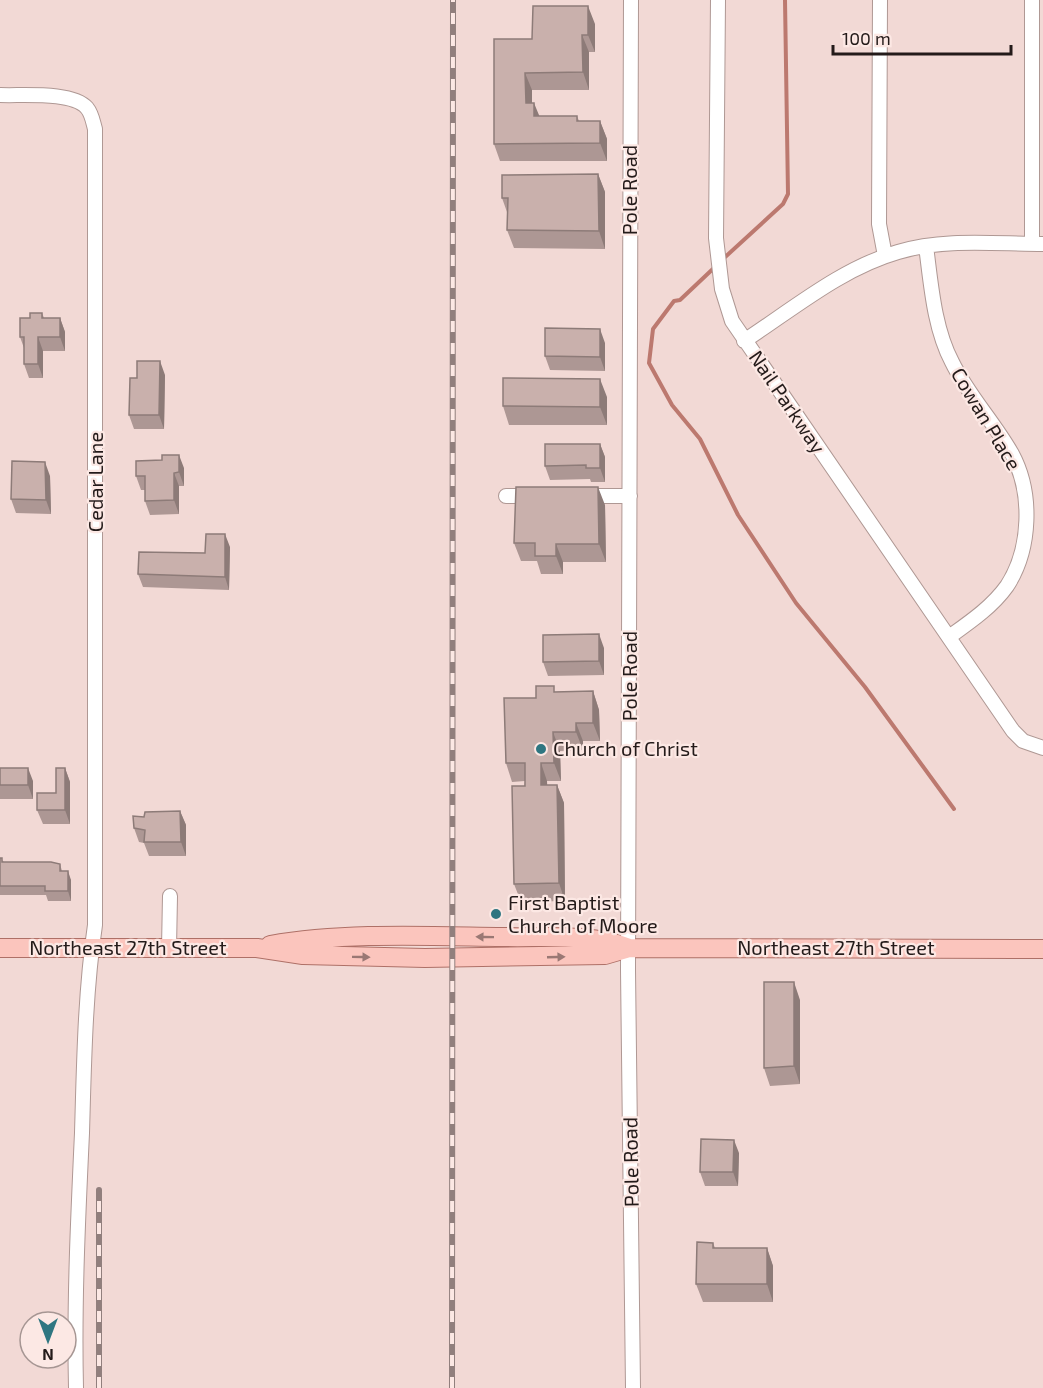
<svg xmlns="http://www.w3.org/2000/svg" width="1043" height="1388" viewBox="0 0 1043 1388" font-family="'Exo 2',sans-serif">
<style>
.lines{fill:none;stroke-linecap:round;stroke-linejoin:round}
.stream{stroke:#bc796f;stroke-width:4}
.minor-casing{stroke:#af9894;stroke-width:16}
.major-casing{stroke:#ae7067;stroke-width:20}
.minor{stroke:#fff;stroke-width:14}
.major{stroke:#fbc5bd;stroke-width:18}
.rail-casing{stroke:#917f7d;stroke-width:6}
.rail{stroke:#fce8e4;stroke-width:4;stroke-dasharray:11;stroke-linecap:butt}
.wall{fill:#ad9794}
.shaded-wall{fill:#8d7b78}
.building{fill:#c9b0ac;stroke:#8d7b78;stroke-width:1.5}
.oneway{fill:#9a7874}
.poi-dot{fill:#2f7681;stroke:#fce8e4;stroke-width:2}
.labels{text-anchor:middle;stroke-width:4.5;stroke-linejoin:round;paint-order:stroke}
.street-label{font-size:20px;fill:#241b1a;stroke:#fce8e4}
.poi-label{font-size:20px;fill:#241b1a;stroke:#fce8e4;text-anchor:start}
</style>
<rect width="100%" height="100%" fill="#f2d9d5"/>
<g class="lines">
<path class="stream" d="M723,259L783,204L788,194L785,0
M716,266L680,300L674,301L653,329L649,363L672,405L700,439L738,515L796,603L865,687L954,809"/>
<defs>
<path id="minor" d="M631,0L628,970L633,1388
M718,0L716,238L722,289L732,321L1013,731L1023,741L1043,748
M880,0L879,224L885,256
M1032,0V244
M0,95C22,96 72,91 87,108C92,114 93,122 95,129V925C85,993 84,1064 82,1133C78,1218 74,1303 76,1388
M926,246C931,284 934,328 952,362C968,395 994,422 1012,454C1033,493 1031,549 1007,586C992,607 970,622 949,637
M744,341C793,309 842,268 898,252C944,238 995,244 1043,244
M506,496H534
M583,496H630
M169,948L170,896"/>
<path id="major" d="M270,945C344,932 427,936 503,937C545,938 590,933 629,948
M0,948H257L303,955L425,958L605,955L629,948L1043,949"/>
</defs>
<use href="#minor" class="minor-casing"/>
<use href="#major" class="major-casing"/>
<use href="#minor" class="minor"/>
<use href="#major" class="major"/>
<defs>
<path id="rail" d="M99,1388V1190
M452,1388L453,0"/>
</defs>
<use href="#rail" class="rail-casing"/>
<use href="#rail" class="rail"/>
</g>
<path class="wall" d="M595,24V52H589V90H532V103L539,116H577L579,121H600L607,139V161H500L494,144L532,39Z
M598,174L605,192V249L514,248L507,230V212L502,198Z
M42,313L44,318H60L65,332V351H43V378H29L24,364V348L20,337L30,318Z
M605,343V371L550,370L545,356Z
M165,375L164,429H134L129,415L137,378Z
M607,397V425H509L503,406Z
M600,444L605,457V482H591L590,479L550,480L545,466Z
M184,468V486H179V514L150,515L145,501V490H141L136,476Z
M50,476L51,514L16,513L11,499Z
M605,505L606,562H563V574H541L537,561H521L514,543Z
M230,547L229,590L143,587L138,574L205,553Z
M604,648V675L548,676L543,662Z
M593,691L599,710L600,741H583V750L560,751L561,781H547V785H557L564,803L565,901L521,902L514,884L525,781L512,782L506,763L536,698L556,692Z
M0,768L33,781V799H0Z
M65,768L70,782V824H43L37,810L56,793Z
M180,811L186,825V856H149L144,843L139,842L134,828L144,817Z
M0,858L4,862L60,864L62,871L71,880V901H48L46,895H0Z
M800,1000V1084L770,1086L764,1068Z
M739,1153L738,1186H705L700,1172Z
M713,1243L715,1248H767L773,1266V1302H703L696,1284Z"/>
<path class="shaded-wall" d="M588,6L595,24V52L588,35Z
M582,35L589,52V90L583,72Z
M525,73L532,90V120L526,103Z
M534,103L541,120L534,116Z
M600,121L607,139V161L600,143Z
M598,174L605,192V249L599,231Z
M60,318L65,332V351L60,337Z
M600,329L605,343V371L600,357Z
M38,337L43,351V378L38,364Z
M160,361L165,375L164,429L159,415Z
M600,379L607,397V425L600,407Z
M600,444L605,457V482L600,468Z
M179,455L184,468V486L179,472Z
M45,462L50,476L51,514L46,500Z
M174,473L179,486V514L174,500Z
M598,487L605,505L606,562L599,544Z
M225,534L230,547L229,590L225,577Z
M556,544L563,562V574L556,556Z
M599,634L604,648V675L599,661Z
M593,691L599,710L600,741L593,723Z
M576,723L583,741V750L576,732Z
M553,732L560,751L561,781L554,763Z
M541,763L547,781L548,803L541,785Z
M28,768L33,781V799L28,785Z
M65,768L70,782V824L65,810Z
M557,785L564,803L565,901L559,883Z
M180,811L186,825V856L181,842Z
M68,871L71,880V901L68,891Z
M794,982L800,1000V1084L794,1066Z
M734,1140L739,1153L738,1186L733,1172Z
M767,1248L773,1266V1302L767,1284Z"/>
<path class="building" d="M533,6H588V35H582L583,72L525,73L526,103H534V116H577V121H600V143L494,144V39H532Z
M598,174L599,231L507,230L508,198H502V175Z
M30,313H42V318H60V337H38V364H24V337H20V318H30Z
M545,328L600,329V357L545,356Z
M137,361H160L159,415H129L130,378H137Z
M503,378L600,379V407L503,406Z
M545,444H600V468H586V465L545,466Z
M162,455H179V472L174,473V500L145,501V476H136V461L162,460Z
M12,461L45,462L46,500L11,499Z
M516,487H598L599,544H556V556H535V543H514Z
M206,534H225V577L138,574L139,552L205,553Z
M599,634V661L543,662V635Z
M536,686H554V692L593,691V723H576V732H553L554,763H541V785H557L559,883L514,884L512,786H525V763H506L504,698H536Z
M0,768H28V785H0Z
M56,768H65V810H37V793H56Z
M180,811L181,842H144L145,830L134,828L133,816L144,817L145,812Z
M0,858H2V862H51L60,864V871H68V891H45V886H0Z
M764,982H794V1066L764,1068Z
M701,1139L734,1140L733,1172H700Z
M697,1242L713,1243V1248H767V1284H696Z"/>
<defs><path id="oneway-solid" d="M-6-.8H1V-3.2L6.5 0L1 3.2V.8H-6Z" transform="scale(1.5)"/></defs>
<g class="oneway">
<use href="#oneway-solid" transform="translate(485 937) rotate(-179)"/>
<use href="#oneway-solid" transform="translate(361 957) rotate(1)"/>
<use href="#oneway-solid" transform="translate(556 957) rotate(-2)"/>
</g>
<g class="poi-dot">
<circle cx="541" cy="749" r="6"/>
<circle cx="496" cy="914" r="6"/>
</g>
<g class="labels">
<g class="street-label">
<text transform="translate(630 190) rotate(-90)" y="7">Pole Road</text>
<text transform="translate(787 402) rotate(56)" y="7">Nail Parkway</text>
<text transform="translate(986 419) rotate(59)" y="7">Cowan Place</text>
<text transform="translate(96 482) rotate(-90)" y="7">Cedar Lane</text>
<text transform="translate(630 676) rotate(-90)" y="7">Pole Road</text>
<text x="128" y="955">Northeast 27th Street</text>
<text x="836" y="955">Northeast 27th Street</text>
<text transform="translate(631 1162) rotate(-91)" y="7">Pole Road</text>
</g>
<g class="poi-label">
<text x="553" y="756">Church of Christ</text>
<text x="508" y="910">First Baptist<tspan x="508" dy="23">Church of Moore</tspan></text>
</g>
</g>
<g transform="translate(48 1340) rotate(180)"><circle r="28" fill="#fce8e4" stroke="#a69693" stroke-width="1.5"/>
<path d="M0-4.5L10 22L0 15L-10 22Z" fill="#2f7681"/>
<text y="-9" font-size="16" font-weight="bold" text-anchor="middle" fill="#241b1a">N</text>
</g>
<path d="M833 45v9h178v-9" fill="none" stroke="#241b1a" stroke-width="3"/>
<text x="842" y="45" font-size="18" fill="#241b1a" stroke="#fce8e4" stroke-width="4.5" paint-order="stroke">100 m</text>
</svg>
